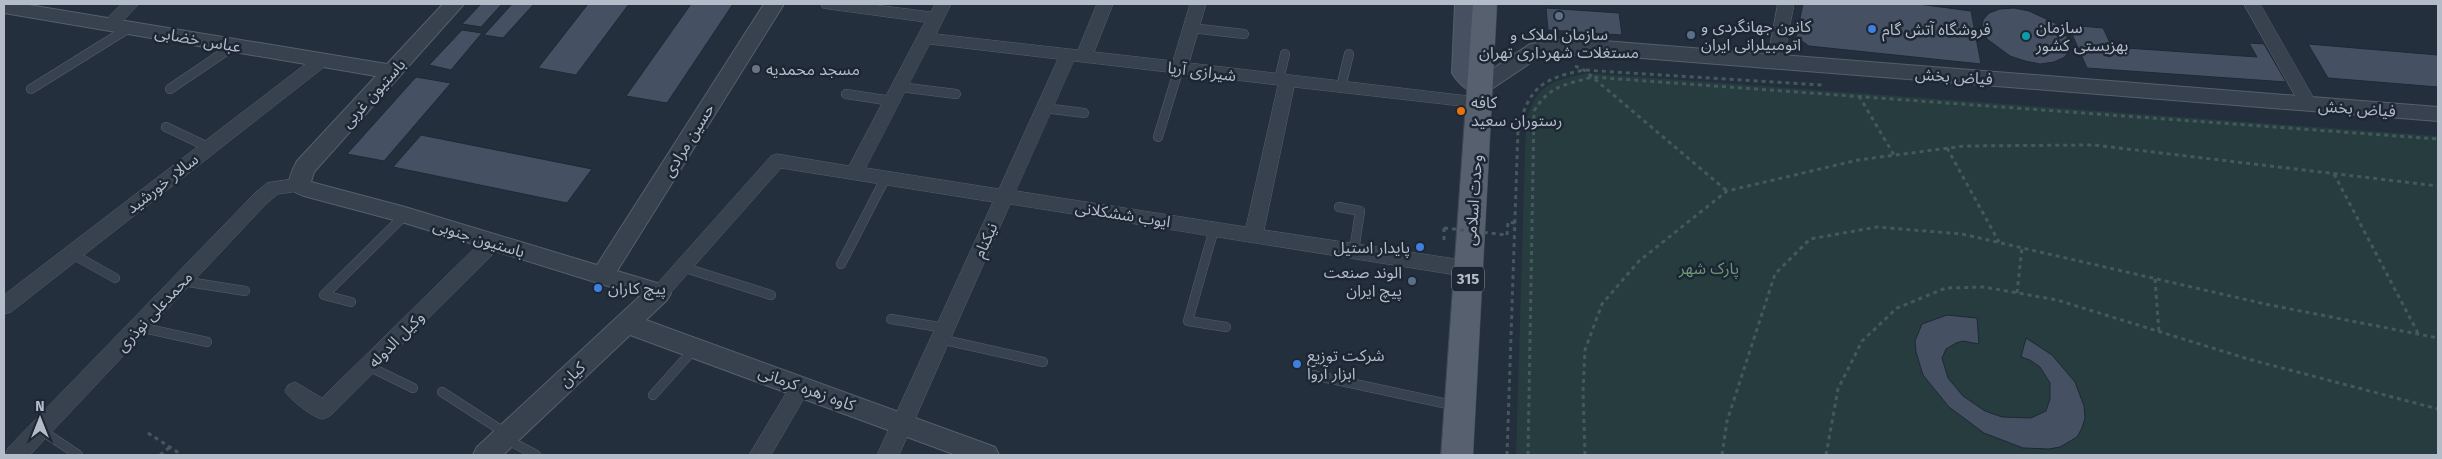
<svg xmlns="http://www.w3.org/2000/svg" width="2442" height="459" viewBox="0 0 2442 459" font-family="'Fira Sans','Noto Sans Arabic',sans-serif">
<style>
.green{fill:#263c3f}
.building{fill:#455162;stroke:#1f2835}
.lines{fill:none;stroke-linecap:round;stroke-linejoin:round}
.service-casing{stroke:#565f6c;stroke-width:10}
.minor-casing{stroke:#565f6c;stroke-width:1}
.tertiary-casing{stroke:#565f6c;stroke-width:2}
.secondary-casing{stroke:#565f6c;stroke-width:2}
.primary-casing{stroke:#414a57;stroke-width:1}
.path{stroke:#44595c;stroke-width:3;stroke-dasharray:4 4;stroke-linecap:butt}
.service{stroke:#38414e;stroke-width:9}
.minor{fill:#38414e;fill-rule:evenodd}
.tertiary{fill:#38414e;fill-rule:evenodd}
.secondary{fill:#465061;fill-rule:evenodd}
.primary{fill:#56606e;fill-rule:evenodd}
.path-bridge{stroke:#44595c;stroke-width:3;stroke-dasharray:4 4;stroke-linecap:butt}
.service-dot{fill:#5c6f8a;stroke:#1d2633;stroke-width:2}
.shop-dot{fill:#3f7fe0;stroke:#1d2633;stroke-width:2}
.culture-dot{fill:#0f9aa8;stroke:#1d2633;stroke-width:2}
.worship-dot{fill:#6b7280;stroke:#1d2633;stroke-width:2}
.food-dot{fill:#e8710a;stroke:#1d2633;stroke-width:2}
.labels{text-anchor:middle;stroke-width:5;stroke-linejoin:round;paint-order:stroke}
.shield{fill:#1d2633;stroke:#878f9c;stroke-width:1}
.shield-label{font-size:15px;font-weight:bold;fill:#b4bcc9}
.poi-label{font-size:16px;fill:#b4bcc9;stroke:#1d2633;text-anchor:start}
.street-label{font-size:16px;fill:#b4bcc9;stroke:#1d2633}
.park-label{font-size:16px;fill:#6b9a76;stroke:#1d2633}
</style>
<rect width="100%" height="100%" fill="#242f3e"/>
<path class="green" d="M1587,73L2438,136V455H1516L1526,121C1538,83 1550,82 1587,73Z"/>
<path class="building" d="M481,4H502L481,27L462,24Z
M512,4H534L503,38L484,35Z
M588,4H629L576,75L538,68Z
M691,4H733L667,103L626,96Z
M1803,4H1918L1971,11L1981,64L1809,46L1796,37Z
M1546,8L1619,13L1622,35L1548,30Z
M2014,8L2029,11L2057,24L2069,40V49L2065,57L2054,62L2040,64L2025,61L2010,56L1987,39L1982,29L1983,20L1989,13L2000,9Z
M2068,25L2103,28L2112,47L2257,57L2249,43L2264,44L2286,82L2087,68Z
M462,30L482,33L451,70L429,65Z
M2308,44L2438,55V87L2328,78Z
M416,77L451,83L384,161L347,154Z
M421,135L592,169L567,203L393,167Z
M1947,315L1977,318L1979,344L1963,341L1956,343L1946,349L1942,358L1948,378L1963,396L1985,411L2002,417L2031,418L2046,411L2050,399V383L2040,367L2030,360L2021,357L2026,338L2052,355L2075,382L2084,406L2085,418L2082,428L2077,437L2060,447L2049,449L2023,448L1984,433L1949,407L1923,375L1916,352L1915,341L1922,324Z"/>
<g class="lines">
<defs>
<path id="service" d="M1191,28L1244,34
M1279,80L1285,54
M900,87L956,94
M1341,87L1349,54
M31,89L129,28
M170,89L235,45
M846,94L892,101
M1044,108L1084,113
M166,127L208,147
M1158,137L1179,68
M1339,207L1360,211L1354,251
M1214,229L1188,321L1226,327
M72,254L115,278
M841,264L886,177
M682,267L771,295
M182,281L245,291
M351,302L324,295L405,215
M891,319L945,328
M139,327L207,342
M940,339L1043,362
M368,366L413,388
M1313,375L1457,406
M442,392L507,434
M653,395L695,348
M41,430L78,455
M506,439L536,455"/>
<path id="minor" d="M122,4H139L116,28H104L102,24Z
M821,4H868L931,12L935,4H951L936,34L1078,50L1097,4H1113L1094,52L1173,61L1190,4H1206L1189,63L1485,98L1488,102L1485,106L1479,108L1294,87L1264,230L1469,261L1476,264L1479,269L1476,274L1469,277L1010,204L899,455H877L993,202L781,168L666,298L659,301L652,298L649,293L771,156L777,154L849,166L925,22L829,9L823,8ZM930,44L1058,59L999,189L866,168ZM1074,61L1278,85L1246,227L1016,191Z
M1778,4H1794L1783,62L1781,66H1769L1767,62Z
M2244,4H2260L2317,104L2314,108L2308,110L2302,108Z
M322,54L328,56L330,60L328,64L11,312L4,314V295L316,56Z
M300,178L306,180L309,185L306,190L278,194L267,203L30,455H5L8,448L255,193L267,183Z
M493,235L500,237L502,242L500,247L330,416C330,416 323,419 323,419C314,419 288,398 285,391L288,385L295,382L322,398L486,237Z
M801,377L808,380L811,386L771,455H749L794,380Z"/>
<path id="tertiary" d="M4,4H23L387,64L443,4H464L314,172L311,182L405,207L597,265L764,4H784L617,271L667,286L671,293L667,300L646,320L995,447L999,455H956L630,335L503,455H473L477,447L640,296L405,223L304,196C282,189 289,177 297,161L376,76L4,13Z
M1551,40L1604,41L2438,107V121L1604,55H1542L1487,92L1480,94L1473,92L1470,87L1473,82L1530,44Z"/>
<path id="secondary" d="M1455,4H1477L1476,70L1492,87L1488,93C1473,97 1460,86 1452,73Z"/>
<path id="primary" d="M1473,4H1497L1473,455H1441Z"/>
</defs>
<use href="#service" class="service-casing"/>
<use href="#minor" class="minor-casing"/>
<use href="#tertiary" class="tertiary-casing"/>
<use href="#secondary" class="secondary-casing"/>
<use href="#primary" class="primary-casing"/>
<path class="path" d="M1575,66L1584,70L1727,191
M1859,96L1894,155
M1947,148L1999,242
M2334,174L2418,333
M1444,228V240
M1507,235L1508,222L1515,223
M2155,279L2159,332
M2017,293L2022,248
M148,433L182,455
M160,455L170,447
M1507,455L1518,129C1530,87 1541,79 1584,70L1822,85
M1528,455L1534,111C1550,85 1565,85 1592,77L2438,139
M1585,455L1583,392L1585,350L1602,304L1639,261L1727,191L1858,160L1964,146L2094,145L2438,186
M1722,455L1727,421L1775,274L1810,239L1877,227L1962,234L2265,304L2438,338
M1826,455L1838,389L1862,341L1897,308L1946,288L1984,287L2057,300L2248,359L2438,409"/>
<use href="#service" class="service"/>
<use href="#minor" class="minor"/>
<use href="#tertiary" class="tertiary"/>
<use href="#secondary" class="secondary"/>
<use href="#primary" class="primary"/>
<path class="path-bridge" d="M1444,228L1507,235"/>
</g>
<g class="service-dot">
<circle cx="1559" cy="16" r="5"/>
<circle cx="1691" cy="35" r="5"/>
<circle cx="1412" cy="281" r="5"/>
</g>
<g class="shop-dot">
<circle cx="1872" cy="29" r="5"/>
<circle cx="1420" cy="247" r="5"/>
<circle cx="598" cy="288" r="5"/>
<circle cx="1297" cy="364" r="5"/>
</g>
<circle class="culture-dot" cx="2026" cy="36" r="5"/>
<circle class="worship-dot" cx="756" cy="69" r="5"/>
<circle class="food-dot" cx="1461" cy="111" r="5"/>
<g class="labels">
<rect class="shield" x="1452" y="266.5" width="32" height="25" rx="4"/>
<g class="shield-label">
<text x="1468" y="284">315</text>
</g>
<g class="poi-label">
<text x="1701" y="32">کانون جهانگردی و<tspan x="1701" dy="18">اتومبیلرانی ایران</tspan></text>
<text x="2036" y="33">سازمان<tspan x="2036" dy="18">بهزیستی کشور</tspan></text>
<text x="1882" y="35">فروشگاه آتش گام</text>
<text x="1559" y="40" text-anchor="middle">سازمان املاک و<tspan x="1559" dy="18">مستغلات شهرداری تهران</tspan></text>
<text x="766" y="75">مسجد محمدیه</text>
<text x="1471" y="108">کافه<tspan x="1471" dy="18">رستوران سعید</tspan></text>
<text x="1410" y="253" text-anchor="end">پایدار استیل</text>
<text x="1402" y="278" text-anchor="end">الوند صنعت<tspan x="1402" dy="18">پیچ ایران</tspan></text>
<text x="608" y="294">پیچ کاران</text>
<text x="1307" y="361">شرکت توزیع<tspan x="1307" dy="18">ابزار آروا</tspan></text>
</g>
<g class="street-label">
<text transform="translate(198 39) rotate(10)" y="6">عباس خضابی</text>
<text transform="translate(1202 71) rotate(7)" y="6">شیرازی آریا</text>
<text transform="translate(1954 76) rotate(4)" y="6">فیاض بخش</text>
<text transform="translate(373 93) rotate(-48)" y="6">باستیون غربی</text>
<text transform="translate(2357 108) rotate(4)" y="6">فیاض بخش</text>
<text transform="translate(688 140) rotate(-58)" y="6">حسین مرادی</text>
<text transform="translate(162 183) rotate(-38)" y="6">سالار خورشید</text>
<text transform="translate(1473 200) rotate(-86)" y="6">وحدت اسلامی</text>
<text transform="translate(1123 214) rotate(9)" y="6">ایوب ششکلانی</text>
<text transform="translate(479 238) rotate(17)" y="6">باستیون جنوبی</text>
<text transform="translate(985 240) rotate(-66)" y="6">نیکنام</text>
<text transform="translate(154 311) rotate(-47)" y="6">محمدعلی نوذری</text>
<text transform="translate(396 339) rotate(-45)" y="6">وکیل الدوله</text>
<text transform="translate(572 374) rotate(-43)" y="6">کیان</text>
<text transform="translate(807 388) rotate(20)" y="6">کاوه زهره کرمانی</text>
</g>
<g class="park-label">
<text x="1709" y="274">پارک شهر</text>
</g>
</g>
<rect width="2442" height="459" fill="none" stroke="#b4bcc9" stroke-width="10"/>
<g transform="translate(40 419)" stroke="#1d2633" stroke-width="4" paint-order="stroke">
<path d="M0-4L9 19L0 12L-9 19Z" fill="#b4bcc9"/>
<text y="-8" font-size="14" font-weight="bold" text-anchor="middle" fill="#b4bcc9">N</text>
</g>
</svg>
